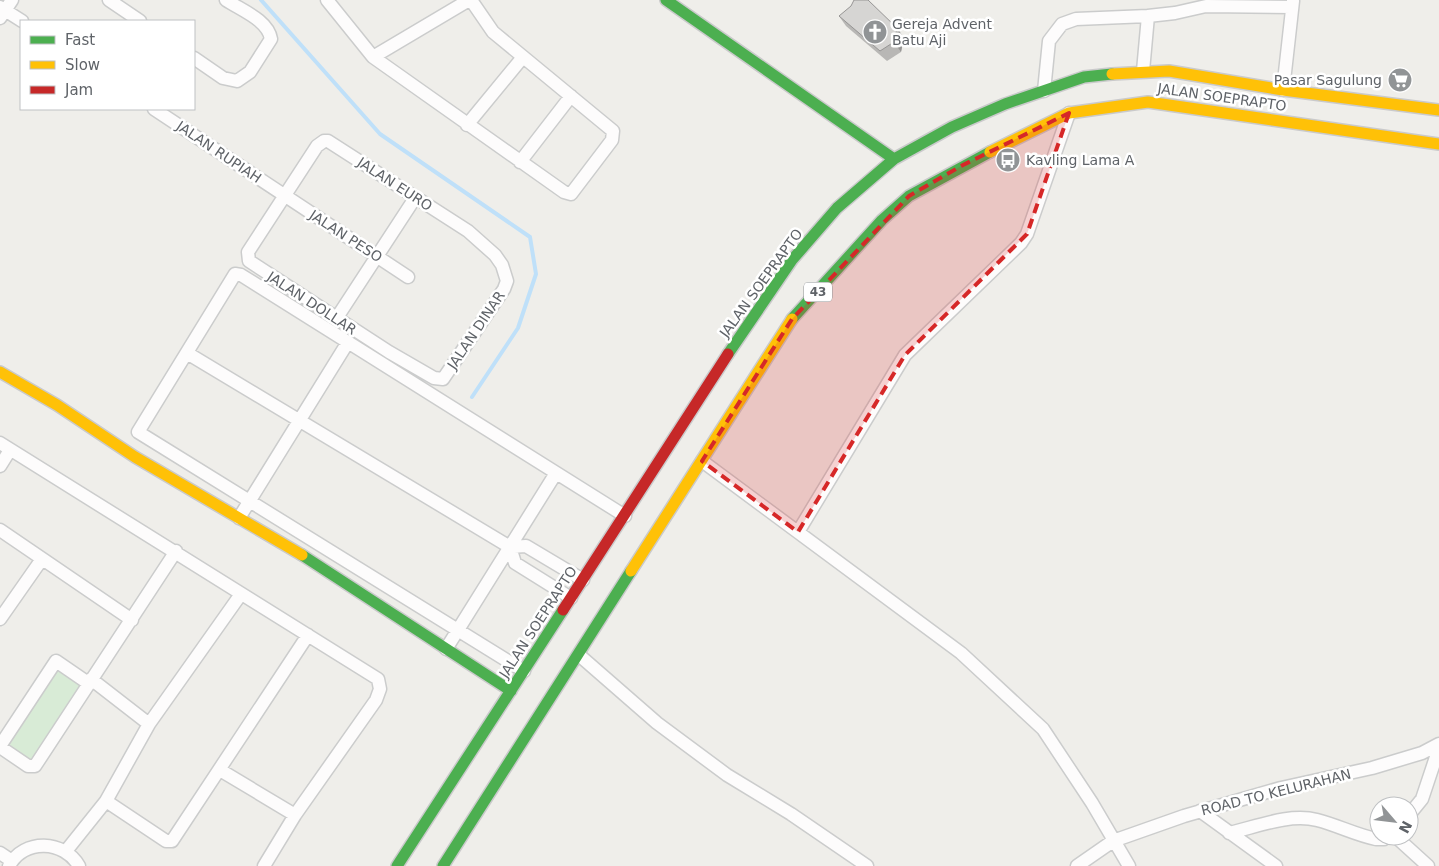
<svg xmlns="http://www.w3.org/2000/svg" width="1439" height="866" viewBox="0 0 1439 866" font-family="'DejaVu Sans',sans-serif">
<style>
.green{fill:#d8ebd6}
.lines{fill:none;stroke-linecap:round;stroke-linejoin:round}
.stream{stroke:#bfe0f9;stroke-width:4}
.street-casing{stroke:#cbcccc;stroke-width:15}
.fast-casing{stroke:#cacacb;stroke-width:14}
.slow-casing{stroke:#cacacb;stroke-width:14}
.jam-casing{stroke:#cacacb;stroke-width:14}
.street{stroke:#fdfcfc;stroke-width:12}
.fast{stroke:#4caf50;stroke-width:11}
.slow{stroke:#ffc107;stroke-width:11}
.jam{stroke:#c62828;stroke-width:11}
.wall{fill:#b8b7b5}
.shaded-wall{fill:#969594}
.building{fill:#d6d5d3;stroke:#969594}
.marked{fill:#d62828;fill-opacity:0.2;stroke:#d62828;stroke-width:4;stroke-dasharray:10 6;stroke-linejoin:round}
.labels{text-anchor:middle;stroke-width:5;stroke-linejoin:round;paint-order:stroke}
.shield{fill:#fff;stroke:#8f9295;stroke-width:1}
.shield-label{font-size:12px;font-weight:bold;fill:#5f6368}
.poi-label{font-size:14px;fill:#5f6368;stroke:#fff;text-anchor:start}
.street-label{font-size:14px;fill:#5f6368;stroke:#fff}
</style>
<rect width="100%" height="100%" fill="#efeeea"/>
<path class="green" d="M57,661L87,683L33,766L0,746Z"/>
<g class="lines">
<path class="stream" d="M261,0L380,134L530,237L536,274L518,328L472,397"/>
<defs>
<path id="street" d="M109,0L140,21
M327,0L373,57L564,192L571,194L612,140L613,131L493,32L471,0
M0,7L22,21
M0,18L12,0
M373,57L469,0
M194,58L223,78L237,81L250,72L271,39C268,20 241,10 226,0
M1143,71L1148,16L1175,13L1206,6L1292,7
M1283,90L1293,1
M1044,91L1049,41L1062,24L1076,19L1148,16
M154,109L408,277
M467,125L523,57
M324,141H328L468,231L495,255L502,265L507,281L504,289L443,379L434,378L389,352L249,261L248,252L317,146Z
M520,162L571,96
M336,319L415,198
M187,353L510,547L526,546L583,580
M0,443L378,679L380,689L376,700L295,815L264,866
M702,461L961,653L1043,729L1092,803L1129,866
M0,466L10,450
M239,518L348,342
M0,530L132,620
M798,532L905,355L1021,243L1027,234L1069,113
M510,547L515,563L571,598
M0,619L42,559
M446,649L556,473
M579,655L657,723L727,775L791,814L867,866
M524,671L138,432L235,274L241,275L625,516
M91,679L149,724
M0,746L56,661L88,683
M0,747L28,766H35L176,551
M220,770L295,815
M106,801L166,841H172L308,635
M1200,811L1276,866
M1409,815L1422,799L1439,748
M1229,833C1256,827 1289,813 1317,820C1337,825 1356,835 1376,839H1384L1388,836
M1395,836L1428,866
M66,851L106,801L149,724L241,594
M0,853L12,861
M9,866C24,838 64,840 79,866
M1077,866L1113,841L1184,816L1281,788L1372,768L1422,753L1439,744"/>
<path id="fast" d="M666,0L894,159
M792,319L882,220L909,196L990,152
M728,354L792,260L837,208L894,159L952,127L1005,104L1084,77L1112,74
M302,555L511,691
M397,866L563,610
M443,866L631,571"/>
<path id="slow" d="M1112,74L1169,71L1283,90L1439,110
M990,152L1069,113L1148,102L1439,144
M0,372L57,405L135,457L302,555
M631,571L792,319"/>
<path id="jam" d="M563,610L728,354"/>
</defs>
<use href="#street" class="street-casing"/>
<use href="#fast" class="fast-casing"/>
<use href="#slow" class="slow-casing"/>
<use href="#jam" class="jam-casing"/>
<use href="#street" class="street"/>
<use href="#fast" class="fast"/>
<use href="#slow" class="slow"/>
<use href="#jam" class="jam"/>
</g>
<path class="wall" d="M839,16L897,28L904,38L901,52L887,61L846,26Z"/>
<path class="shaded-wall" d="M897,28L904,38L901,52L894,42Z"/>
<path class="building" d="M854,0H868L897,28L894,42L880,51L839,16L851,6Z"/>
<path class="marked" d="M1069,113L1027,234L905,355L798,532L702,461L792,319L909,196L963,165Z"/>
<defs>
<symbol id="church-disc" viewBox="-11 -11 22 22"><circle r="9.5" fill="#919496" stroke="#fff"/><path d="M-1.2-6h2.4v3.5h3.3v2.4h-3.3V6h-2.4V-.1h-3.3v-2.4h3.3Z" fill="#fff"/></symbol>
<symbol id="supermarket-disc" viewBox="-11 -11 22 22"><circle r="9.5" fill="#919496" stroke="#fff"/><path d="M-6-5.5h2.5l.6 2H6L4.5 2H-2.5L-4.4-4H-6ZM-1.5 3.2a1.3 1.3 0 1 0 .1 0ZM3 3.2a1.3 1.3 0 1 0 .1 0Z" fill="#fff"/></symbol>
<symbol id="bus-disc" viewBox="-11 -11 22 22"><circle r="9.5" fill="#919496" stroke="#fff"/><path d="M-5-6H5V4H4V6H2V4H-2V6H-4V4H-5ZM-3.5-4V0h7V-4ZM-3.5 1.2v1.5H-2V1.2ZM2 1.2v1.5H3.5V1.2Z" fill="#fff"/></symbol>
</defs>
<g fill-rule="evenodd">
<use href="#church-disc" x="861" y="18" width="28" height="28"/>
<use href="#supermarket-disc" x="1386" y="66" width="28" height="28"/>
<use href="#bus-disc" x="994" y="146" width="28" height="28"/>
</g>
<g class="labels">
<rect class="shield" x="804" y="282.5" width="28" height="19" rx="4"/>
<g class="shield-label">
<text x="818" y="296">43</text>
</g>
<g class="poi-label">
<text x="892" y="29">Gereja Advent<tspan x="892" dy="16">Batu Aji</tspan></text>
<text x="1382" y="85" text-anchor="end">Pasar Sagulung</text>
<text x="1026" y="165">Kavling Lama A</text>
</g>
<g class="street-label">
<text transform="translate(1222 97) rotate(8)" y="5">JALAN SOEPRAPTO</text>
<text transform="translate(219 152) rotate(34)" y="5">JALAN RUPIAH</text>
<text transform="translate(395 184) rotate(33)" y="5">JALAN EURO</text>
<text transform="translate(346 236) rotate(33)" y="5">JALAN PESO</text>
<text transform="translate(761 283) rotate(-54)" y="5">JALAN SOEPRAPTO</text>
<text transform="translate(312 303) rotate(33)" y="5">JALAN DOLLAR</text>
<text transform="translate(476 330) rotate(-56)" y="5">JALAN DINAR</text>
<text transform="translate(538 622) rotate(-57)" y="5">JALAN SOEPRAPTO</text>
<text transform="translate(1276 792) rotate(-14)" y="5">ROAD TO KELURAHAN</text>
</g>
</g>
<rect x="20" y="20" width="175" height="90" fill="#ffffff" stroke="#bfc1c3"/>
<rect x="30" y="36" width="25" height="8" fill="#4caf50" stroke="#bfc1c3"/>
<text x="65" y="45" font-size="15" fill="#5f6368">Fast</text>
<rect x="30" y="61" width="25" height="8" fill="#ffc107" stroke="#bfc1c3"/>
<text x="65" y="70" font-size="15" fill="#5f6368">Slow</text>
<rect x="30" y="86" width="25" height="8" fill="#c62828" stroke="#bfc1c3"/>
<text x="65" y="95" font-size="15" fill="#5f6368">Jam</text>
<g transform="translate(1394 821) rotate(118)"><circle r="24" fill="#ffffff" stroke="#bfc1c3"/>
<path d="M0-4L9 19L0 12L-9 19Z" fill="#919496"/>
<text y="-8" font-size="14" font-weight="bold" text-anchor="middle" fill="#5f6368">N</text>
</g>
</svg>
